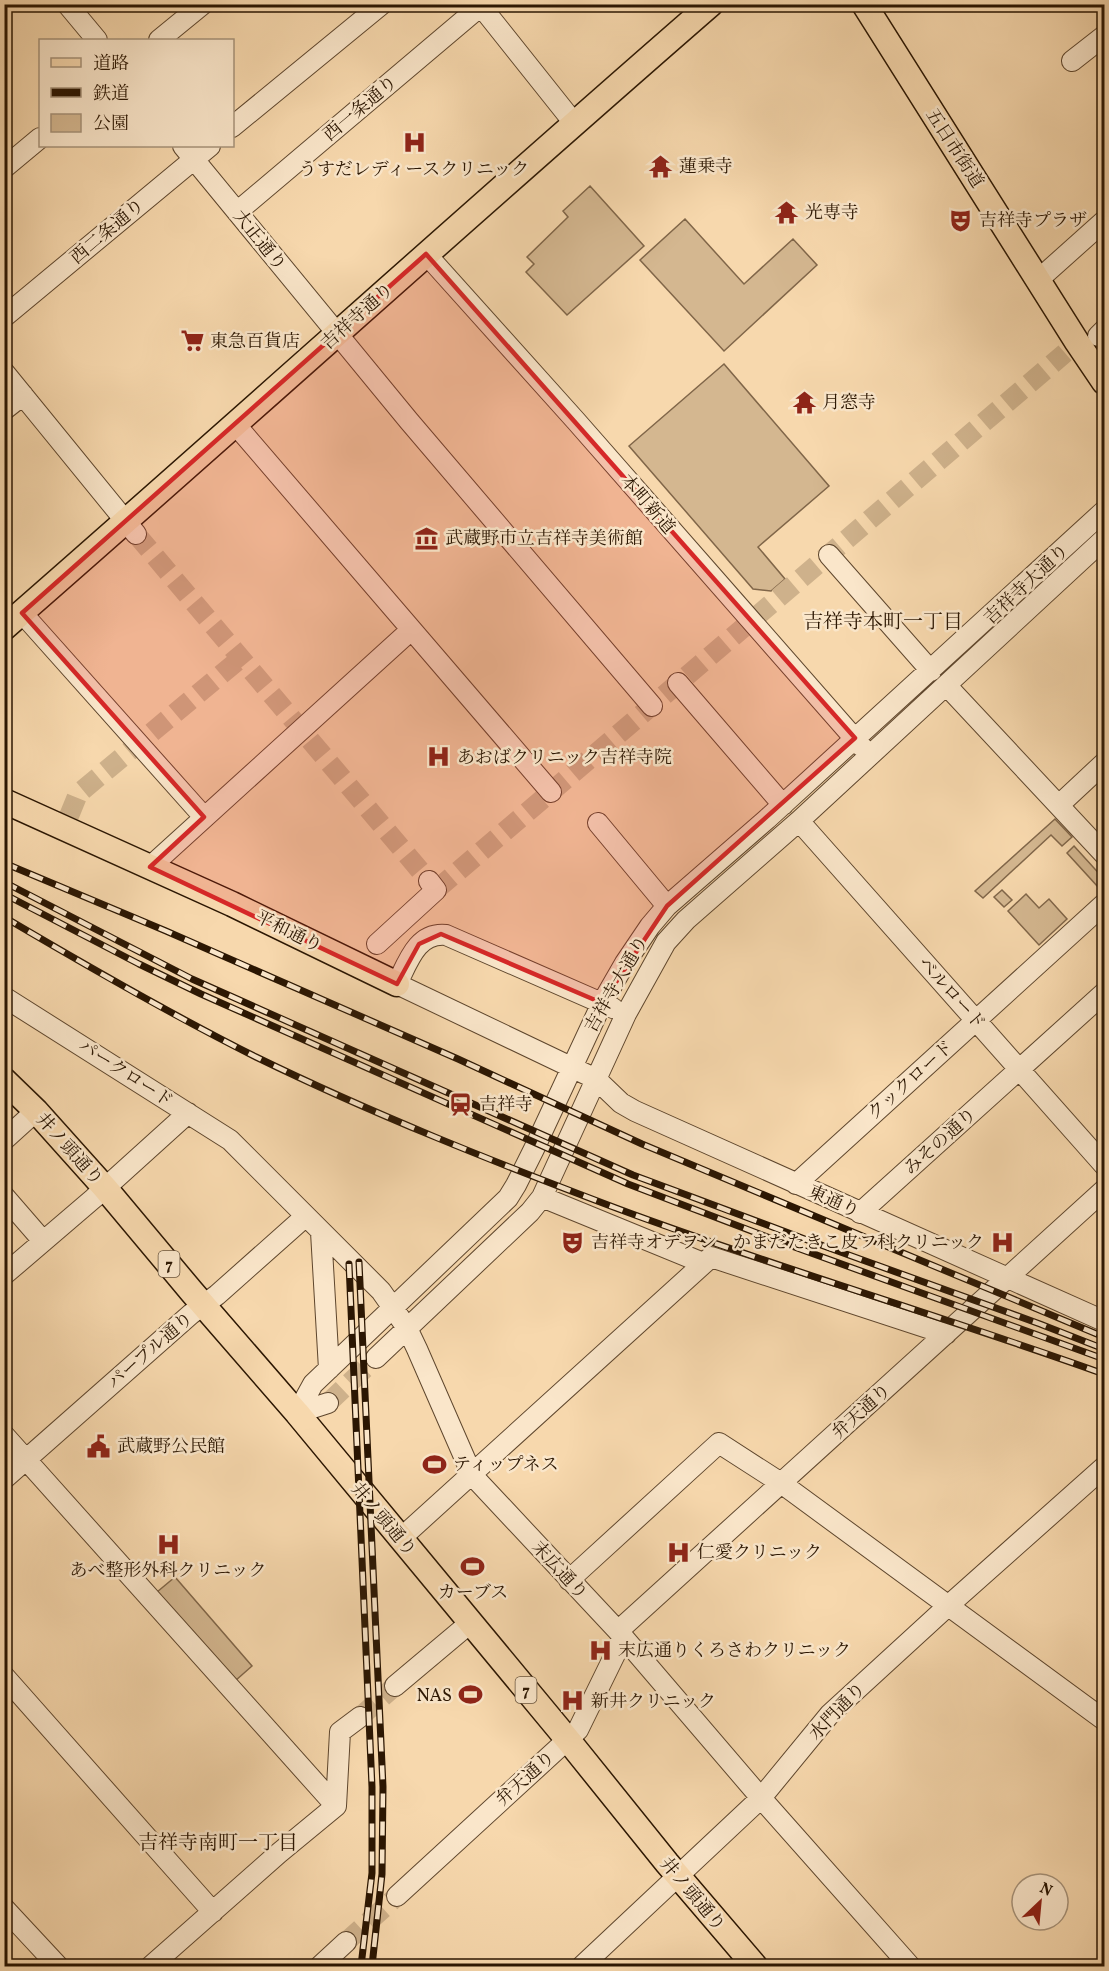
<svg xmlns="http://www.w3.org/2000/svg" width="1109" height="1971" viewBox="0 0 1109 1971" font-family="Vollkorn,'Noto Serif JP',serif">
<style>
.green{fill:#d4b790;stroke:#806649;stroke-width:1.5}
.lines{fill:none;stroke-linecap:round;stroke-linejoin:round}
.minor-tunnel{stroke:#ceb18b;stroke-width:20;stroke-dasharray:20 10;stroke-linecap:butt}
.minor-casing{stroke:#5e462d;stroke-width:22}
.major-casing{stroke:#2b1602;stroke-width:27}
.minor{stroke:#fae6ca;stroke-width:20}
.major{stroke:#f7d8ad;stroke-width:24}
.rail-casing{stroke:#2b1602;stroke-width:7}
.rail{stroke:#fae6ca;stroke-width:4.5;stroke-dasharray:14;stroke-linecap:butt}
.marked{fill:#d62828;fill-opacity:0.2;stroke:#d62828;stroke-width:4.5;stroke-linejoin:round}
.labels{text-anchor:middle;stroke-width:5;stroke-linejoin:round;paint-order:stroke}
.shield{fill:#fae6ca;stroke:#69543e;stroke-width:1.5}
.shield-label{font-size:16px;font-weight:bold;fill:#2b1602}
.street-label{font-size:18px;fill:#2b1602;stroke:#fae6ca}
.poi-label{font-size:18px;fill:#2b1602;stroke:#fae6ca;text-anchor:start}
.neighbourhood-label{font-size:20px;fill:#2b1602;stroke:#fae6ca}
</style>
<rect width="100%" height="100%" fill="#f7d8ad"/>
<filter id="stains"><feTurbulence type="fractalNoise" baseFrequency=".00333" numOctaves="4"/><feColorMatrix values="0 0 0 0 .2 0 0 0 0 .09 0 0 0 0 .02 0 0 0 .5 -.17"/></filter>
<radialGradient id="worn" r=".72"><stop offset=".6" stop-color="#630" stop-opacity="0"/><stop offset="1" stop-color="#630" stop-opacity=".3"/></radialGradient>
<path class="green" d="M590,186L644,246L567,315L526,272L534,264L527,257L568,217L563,211Z
M685,219L744,284L793,239L817,265L724,351L640,260Z
M724,364L829,486L758,547L785,579L771,591L753,589L629,446Z
M1055,819L1072,837L1062,846L1051,835L983,898L975,891Z
M1074,846L1104,879V882L1099,888L1067,853Z
M1002,890L1012,900L1004,907L994,897Z
M1026,894L1039,908L1049,899L1067,919L1039,945L1008,911Z
M175,1577L252,1666L235,1681L157,1592Z"/>
<g class="lines">
<path class="minor-tunnel" d="M136,534L429,881
M69,816L78,794L241,658
M436,890L1065,353
M328,1403L376,1358
M360,1717L395,1686
M346,1942L397,1896"/>
<defs>
<path id="minor" d="M67,4L97,40
M483,4L484,10L574,123
M159,40L203,4
M1072,61L1104,36
M232,127L382,4
M183,146L409,421L652,706
M4,168L40,138
M237,212L483,4
M426,254L576,421L862,747
M1038,280L1104,221
M4,317L210,146
M1098,336L1104,330
M4,372L136,534
M4,410L23,395
M235,424L551,792
M829,555L931,671
M22,613L204,817
M678,683L783,805
M947,686L1104,854
M1059,805L1104,763
M799,821L1104,1165
M598,823L667,906
M150,867L411,630
M377,944L436,890L429,881
M4,997L230,1140L381,1291L407,1328L417,1349L472,1475L618,1631L761,1798L910,1966
M613,1008L446,935C417,932 408,962 397,984L596,1079L621,1103L635,1111L1104,1321
M4,1140L36,1111
M796,1184L1104,904
M4,1196L43,1241
M542,1197L703,1263
M860,1213L1104,993
M321,1232L329,1369
M4,1275L94,1198L188,1113
M376,1358L530,1212L542,1197L626,1014L666,942L686,920L799,821L1104,539
M297,1413L313,1384L508,1198L516,1185L534,1149L602,1003L625,963L650,926L667,906L767,819L1104,511
M297,1413L328,1403
M4,1435L336,1806
M4,1479L191,1314L217,1295L298,1223
M400,1539L711,1257L946,1334
M569,1580L719,1443L781,1483L1104,1720
M618,1631L1104,1190
M4,1676L213,1912
M395,1686L470,1623
M397,1896L578,1730L623,1638
M4,1908L58,1966
M151,1966L279,1853L336,1806L340,1732L360,1717
M320,1966L346,1942
M582,1966L761,1798L830,1714L949,1605L1104,1467"/>
<path id="major" d="M864,4L1077,342L1104,382
M4,628C241,421 474,210 711,4
M4,801L232,904L397,984
M4,1080L36,1111L105,1188L192,1292L297,1413L568,1740L667,1863L755,1966"/>
</defs>
<use href="#minor" class="minor-casing"/>
<use href="#major" class="major-casing"/>
<use href="#minor" class="minor"/>
<use href="#major" class="major"/>
<defs>
<path id="rail" d="M4,863L166,931L458,1059L642,1144L1104,1337
M4,882L192,979L633,1175L810,1241L1040,1324L1104,1349
M4,894L139,964L201,994L628,1184L778,1241L1104,1359
M4,917C87,966 170,1014 256,1057C373,1114 494,1162 616,1208C777,1268 943,1316 1104,1374
M359,1262L383,1787L382,1874L372,1966
M349,1264L372,1787V1873L361,1966"/>
</defs>
<use href="#rail" class="rail-casing"/>
<use href="#rail" class="rail"/>
</g>
<path class="marked" d="M426,254L855,738L667,906L602,1003L441,934L419,944L397,984L150,867L204,817L22,613Z"/>
<defs>
<symbol id="hospital-bare" viewBox="-9 -9 18 18"><path d="M-5-5h3v3.5h4V-5h3V5h-3V1.5h-4V5h-3Z" fill="#8f2418" stroke="#fae6ca" stroke-width="2.5" paint-order="stroke"/></symbol>
<symbol id="temple-bare" viewBox="-9 -9 18 18"><path d="M0-6L5-2H3V0L6.5 2.5H4V6H1.5V3h-3V6H-4V2.5H-6.5L-3 0V-2H-5Z" fill="#8f2418" stroke="#fae6ca" stroke-width="2.5" paint-order="stroke"/></symbol>
<symbol id="theatre-bare" viewBox="-9 -9 18 18"><path d="M-5-5.5Q0-4 5-5.5V0Q5 5 0 6Q-5 5-5 0ZM-3.3-2.5H-1v1.5H-3.3ZM1-2.5H3.3v1.5H1ZM-2.8 1Q0 5.5 2.8 1Z" fill="#8f2418" stroke="#fae6ca" stroke-width="2.5" paint-order="stroke"/></symbol>
<symbol id="supermarket-bare" viewBox="-9 -9 18 18"><path d="M-6-5.5h2.5l.6 2H6L4.5 2H-2.5L-4.4-4H-6ZM-1.5 3.2a1.3 1.3 0 1 0 .1 0ZM3 3.2a1.3 1.3 0 1 0 .1 0Z" fill="#8f2418" stroke="#fae6ca" stroke-width="2.5" paint-order="stroke"/></symbol>
<symbol id="museum-bare" viewBox="-9 -9 18 18"><path d="M0-6L6-3V-2H-6V-3ZM-5-1h2V3h-2ZM-1-1h2V3h-2ZM3-1h2V3H3ZM-6 4H6V6H-6Z" fill="#8f2418" stroke="#fae6ca" stroke-width="2.5" paint-order="stroke"/></symbol>
<symbol id="station-bare" viewBox="-9 -9 18 18"><path d="M-3-6H3Q5-6 5-4V2Q5 4 3 4L4.5 6H3L1.5 4h-3L-3 6H-4.5L-3 4Q-5 4-5 2V-4Q-5-6-3-6ZM-3.5-4v3h7v-3ZM-3.5 1v1.5H-2V1ZM2 1v1.5H3.5V1Z" fill="#8f2418" stroke="#fae6ca" stroke-width="2.5" paint-order="stroke"/></symbol>
<symbol id="civic-bare" viewBox="-9 -9 18 18"><path d="M-.6-6.5H3V-4.5H.6V-3L4-1V1h2V6H-6V1h2V-1L-.6-3ZM-1.2 2.5V6h2.4V2.5Z" fill="#8f2418" stroke="#fae6ca" stroke-width="2.5" paint-order="stroke"/></symbol>
<symbol id="stadium-bare" viewBox="-9 -9 18 18"><path d="M0-5a6.5 5 0 1 0 0 10a6.5 5 0 1 0 0-10ZM-3.5-1.8h7v3.6h-7Z" fill="#8f2418" stroke="#fae6ca" stroke-width="2.5" paint-order="stroke"/></symbol>
</defs>
<g fill-rule="evenodd">
<use href="#hospital-bare" x="398" y="126" width="33" height="33"/>
<use href="#temple-bare" x="644" y="150" width="33" height="33"/>
<use href="#temple-bare" x="770" y="196" width="33" height="33"/>
<use href="#theatre-bare" x="944" y="204" width="33" height="33"/>
<use href="#supermarket-bare" x="176" y="324" width="33" height="33"/>
<use href="#temple-bare" x="788" y="386" width="33" height="33"/>
<use href="#museum-bare" x="410" y="522" width="33" height="33"/>
<use href="#hospital-bare" x="422" y="740" width="33" height="33"/>
<use href="#station-bare" x="444" y="1088" width="33" height="33"/>
<use href="#theatre-bare" x="556" y="1226" width="33" height="33"/>
<use href="#hospital-bare" x="986" y="1226" width="33" height="33"/>
<use href="#civic-bare" x="82" y="1430" width="33" height="33"/>
<use href="#stadium-bare" x="418" y="1448" width="33" height="33"/>
<use href="#hospital-bare" x="152" y="1528" width="33" height="33"/>
<use href="#hospital-bare" x="662" y="1536" width="33" height="33"/>
<use href="#stadium-bare" x="456" y="1550" width="33" height="33"/>
<use href="#hospital-bare" x="584" y="1634" width="33" height="33"/>
<use href="#stadium-bare" x="454" y="1678" width="33" height="33"/>
<use href="#hospital-bare" x="556" y="1684" width="33" height="33"/>
</g>
<g class="labels">
<g class="shield">
<rect x="158.5" y="1251" width="21" height="26" rx="4.5"/>
<rect x="515.5" y="1677" width="21" height="26" rx="4.5"/>
</g>
<g class="shield-label">
<text x="169" y="1270">7</text>
<text x="526" y="1696">7</text>
</g>
<g class="street-label">
<text transform="translate(360 108) rotate(-40)" y="6">西一条通り</text>
<text transform="translate(955 148) rotate(57)" y="6">五日市街道</text>
<text transform="translate(107 231) rotate(-40)" y="6">西二条通り</text>
<text transform="translate(260 240) rotate(51)" y="6">大正通り</text>
<text transform="translate(357 316) rotate(-42)" y="6">吉祥寺通り</text>
<text transform="translate(648 504) rotate(49)" y="6">本町新道</text>
<text transform="translate(1026 584) rotate(-43)" y="6">吉祥寺大通り</text>
<text transform="translate(289 931) rotate(26)" y="6">平和通り</text>
<text transform="translate(616 984) rotate(-60)" y="6">吉祥寺大通り</text>
<text transform="translate(952 993) rotate(48)" y="6">ベルロード</text>
<text transform="translate(126 1073) rotate(33)" y="6">パークロード</text>
<text transform="translate(910 1080) rotate(-42)" y="6">クックロード</text>
<text transform="translate(940 1141) rotate(-42)" y="6">みその通り</text>
<text transform="translate(70 1149) rotate(48)" y="6">井ノ頭通り</text>
<text transform="translate(834 1201) rotate(24)" y="6">東通り</text>
<text transform="translate(150 1350) rotate(-41)" y="6">パープル通り</text>
<text transform="translate(861 1411) rotate(-42)" y="6">弁天通り</text>
<text transform="translate(384 1519) rotate(50)" y="6">井ノ頭通り</text>
<text transform="translate(560 1570) rotate(47)" y="6">末広通り</text>
<text transform="translate(837 1711) rotate(-46)" y="6">水門通り</text>
<text transform="translate(525 1778) rotate(-42)" y="6">弁天通り</text>
<text transform="translate(693 1894) rotate(50)" y="6">井ノ頭通り</text>
</g>
<g class="poi-label">
<text x="679" y="172">蓮乗寺</text>
<text x="414" y="175" text-anchor="middle">うすだレディースクリニック</text>
<text x="805" y="218">光専寺</text>
<text x="979" y="226">吉祥寺プラザ</text>
<text x="210" y="347">東急百貨店</text>
<text x="822" y="408">月窓寺</text>
<text x="445" y="544">武蔵野市立吉祥寺美術館</text>
<text x="457" y="763">あおばクリニック吉祥寺院</text>
<text x="479" y="1110">吉祥寺</text>
<text x="591" y="1248">吉祥寺オデヲン</text>
<text x="984" y="1248" text-anchor="end">かまだたきこ皮フ科クリニック</text>
<text x="117" y="1452">武蔵野公民館</text>
<text x="453" y="1470">ティップネス</text>
<text x="697" y="1558">仁愛クリニック</text>
<text x="168" y="1576" text-anchor="middle">あべ整形外科クリニック</text>
<text x="473" y="1598" text-anchor="middle">カーブス</text>
<text x="618" y="1656">末広通りくろさわクリニック</text>
<text x="452" y="1701" text-anchor="end">NAS</text>
<text x="591" y="1707">新井クリニック</text>
</g>
<g class="neighbourhood-label">
<text x="883" y="628">吉祥寺本町一丁目</text>
<text x="218" y="1849">吉祥寺南町一丁目</text>
</g>
</g>
<rect width="1109" height="1971" fill="none" stroke="#f7d8ad" stroke-width="24"/>
<rect x="6" y="6" width="1097" height="1959" fill="none" stroke="#2b1602" stroke-width="3"/>
<rect x="12" y="12" width="1085" height="1947" fill="none" stroke="#2b1602" stroke-width="1.5"/>
<rect x="39" y="39" width="195" height="108" fill="#fae6ca" stroke="#a7937a" stroke-width="1.5"/>
<rect x="51" y="58" width="30" height="9" fill="#f7d8ad" stroke="#a7937a" stroke-width="1.5"/>
<text x="93" y="69" font-size="18" fill="#2b1602">道路</text>
<rect x="51" y="88" width="30" height="9" fill="#2b1602" stroke="#a7937a" stroke-width="1.5"/>
<text x="93" y="99" font-size="18" fill="#2b1602">鉄道</text>
<rect x="51" y="114" width="30" height="18" fill="#d4b790" stroke="#a7937a" stroke-width="1.5"/>
<text x="93" y="129" font-size="18" fill="#2b1602">公園</text>
<g transform="translate(1040 1902) rotate(26)"><circle r="28" fill="#fae6ca" stroke="#a7937a" stroke-width="1.5"/>
<path d="M0-4.5L10 22L0 15L-10 22Z" fill="#8f2418"/>
<text y="-9" font-size="16" font-weight="bold" text-anchor="middle" fill="#2b1602">N</text>
</g>
<rect width="100%" height="100%" filter="url(#stains)"/>
<rect width="100%" height="100%" fill="url(#worn)"/>
</svg>
